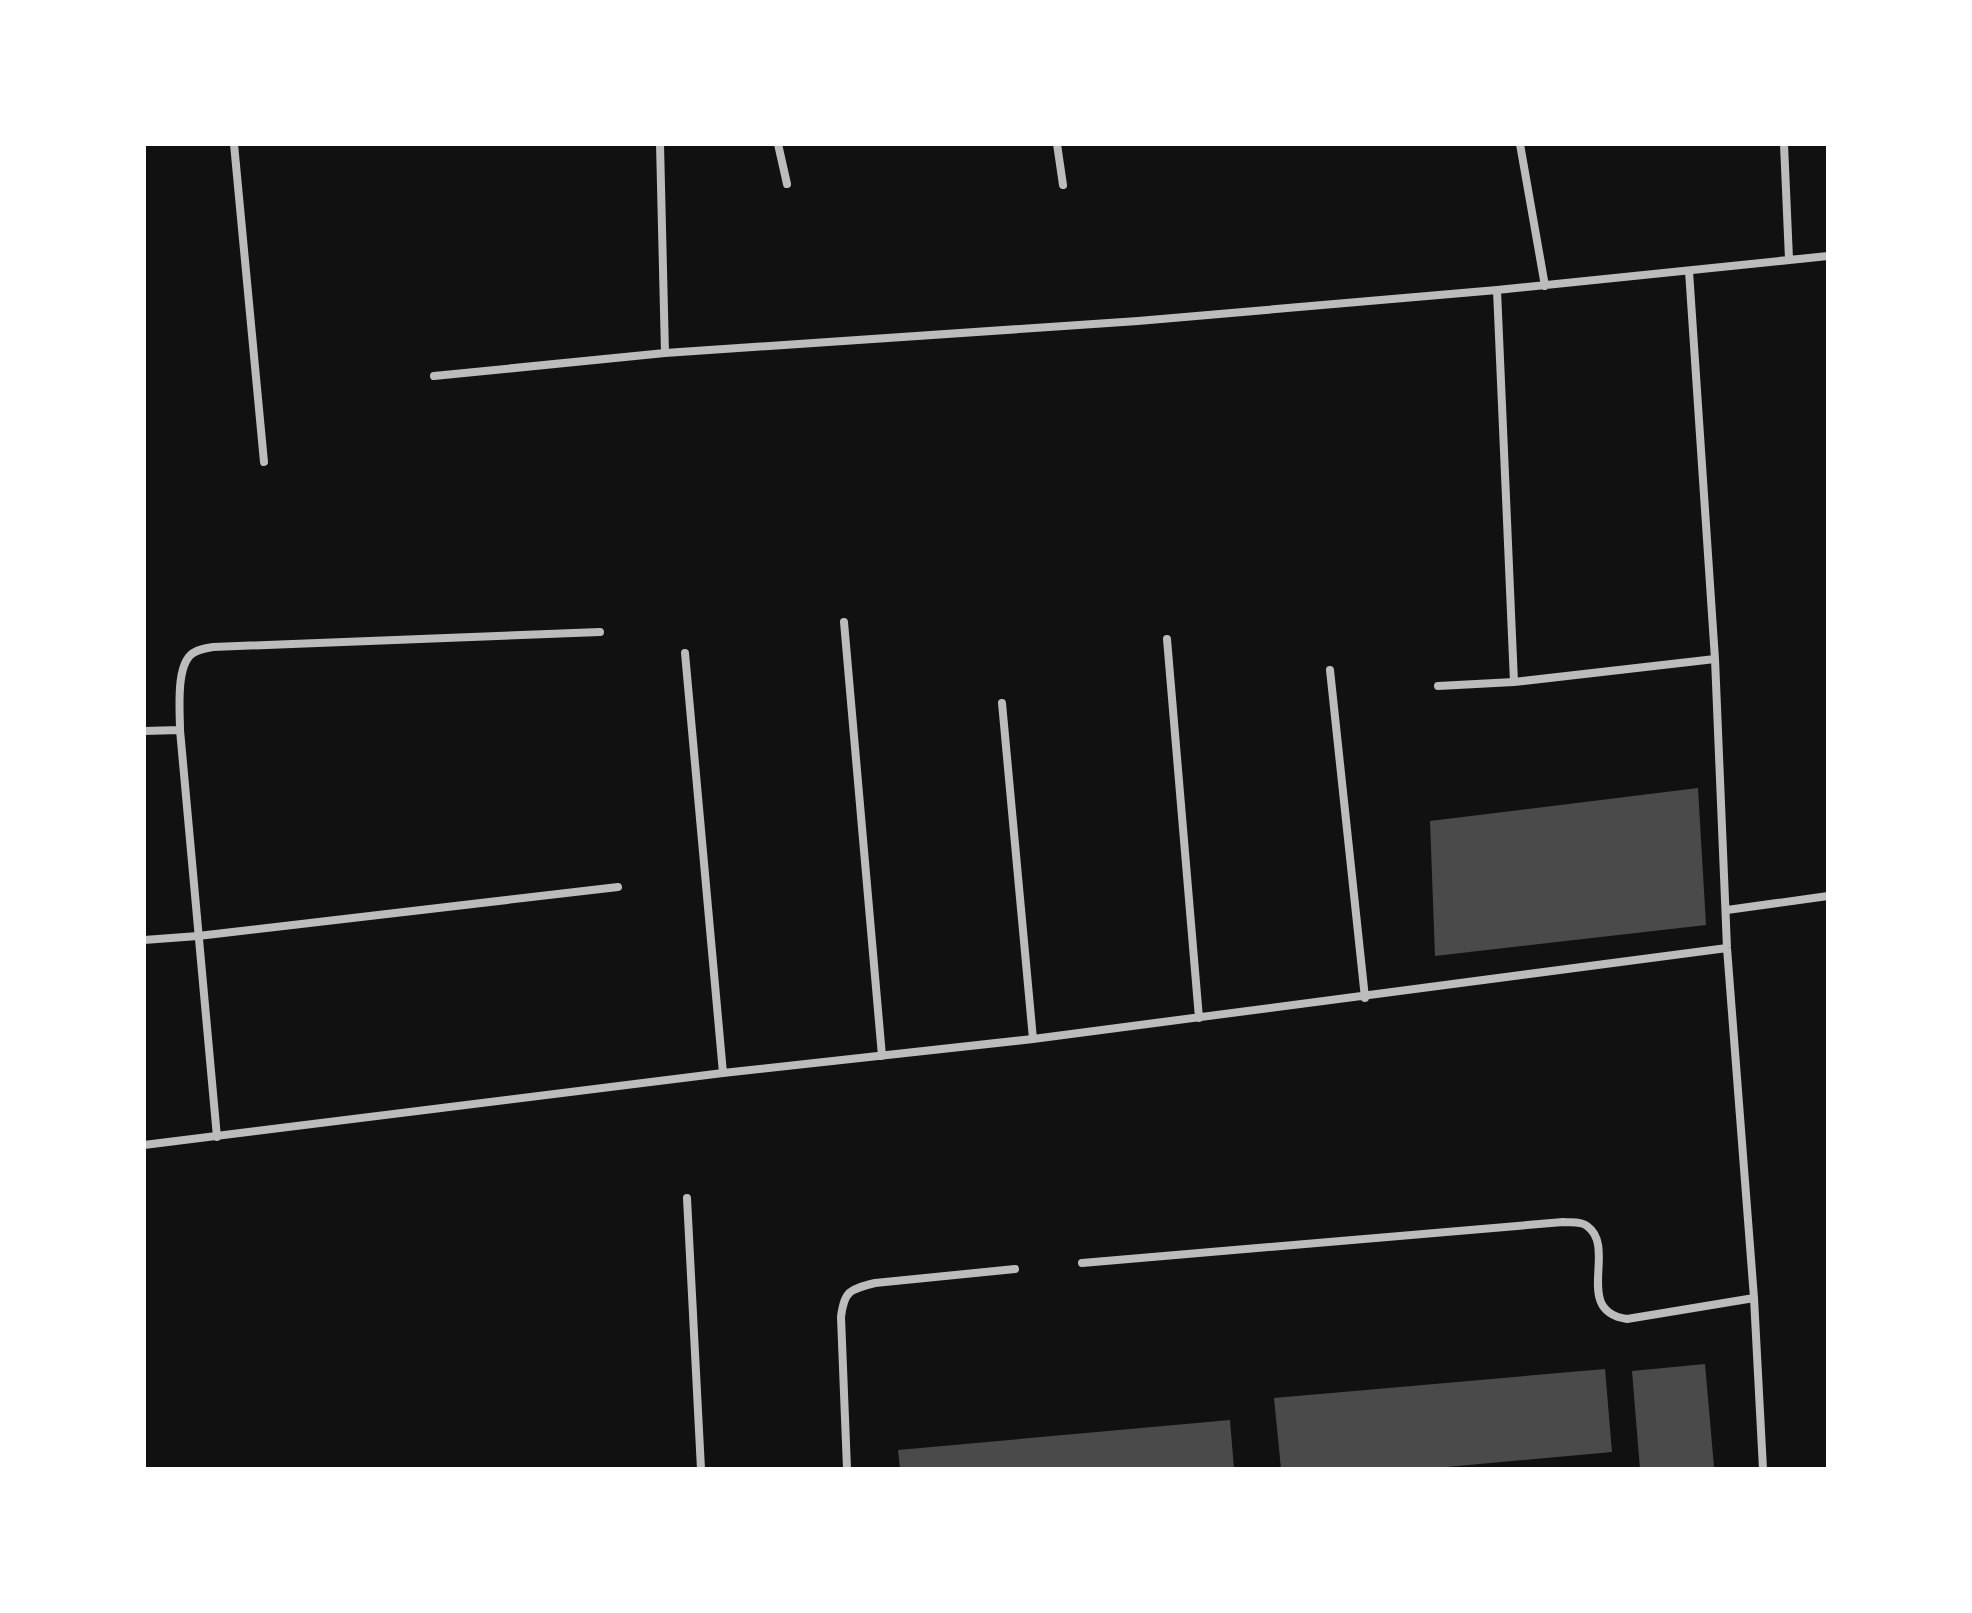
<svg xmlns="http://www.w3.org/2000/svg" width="1972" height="1613" viewBox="0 0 1972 1613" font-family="Montserrat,sans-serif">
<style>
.building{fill:#4a4a4a}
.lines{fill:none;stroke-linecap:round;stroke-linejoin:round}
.minor{stroke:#bcbcbc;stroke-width:8}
</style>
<rect width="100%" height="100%" fill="#111"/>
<path class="building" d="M1698,788L1706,925L1435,956L1430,821Z
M1705,1364L1714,1467L1640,1469L1632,1371Z
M1605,1369L1612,1452L1425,1469H1281L1274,1398Z
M1230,1420L1234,1469H900L898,1450Z"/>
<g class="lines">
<path class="minor" d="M234,144L264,462
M660,144L665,353
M778,144L787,184
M1057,144L1063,185
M1520,144L1545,286
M1784,144L1789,259
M1689,271L1715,659L1727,948L1754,1298L1763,1469
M1497,290L1514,682
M434,376L665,353L1138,321L1497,290L1828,256
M844,622L882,1056
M1167,639L1199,1018
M685,653L723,1073
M1330,670L1365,998
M1438,686L1514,682L1715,659
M1002,703L1033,1039
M144,731L180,730
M1727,910L1828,896
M144,940L198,936L618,887
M217,1137L180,730C180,711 175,661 195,652C200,649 208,648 213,647L600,632
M144,1145L723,1073L1033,1039L1727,948
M687,1198L701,1469
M1082,1263L1563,1222C1570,1223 1581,1221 1587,1226C1618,1248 1572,1311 1627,1319L1754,1298
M847,1469L841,1317C844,1291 850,1289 875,1283L1015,1269"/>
</g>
<rect width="1972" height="1613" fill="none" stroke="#ffffff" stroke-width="292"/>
</svg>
